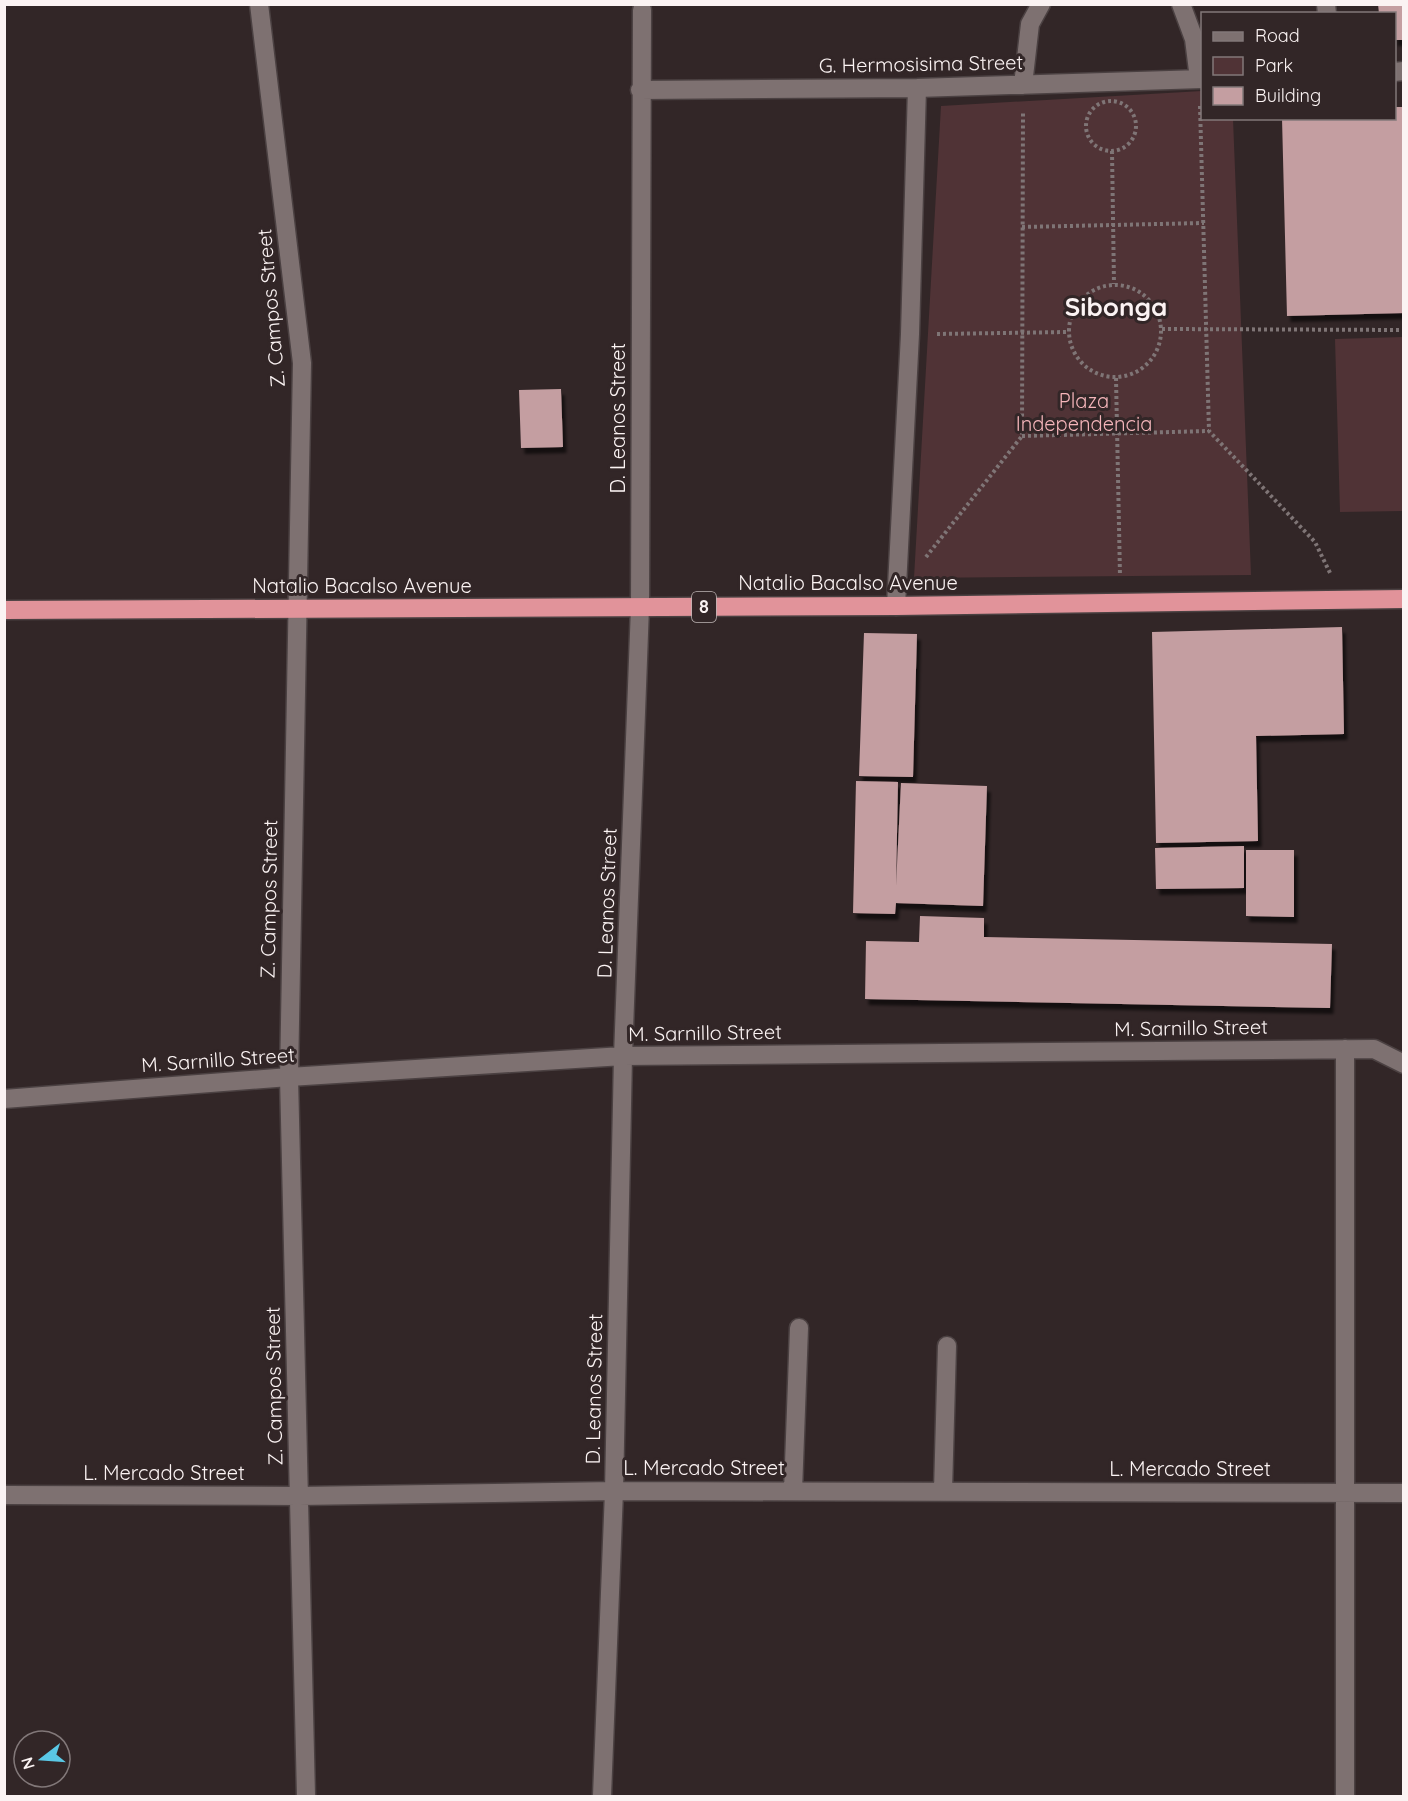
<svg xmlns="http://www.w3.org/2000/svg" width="1408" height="1801" viewBox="0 0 1408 1801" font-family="Quicksand,sans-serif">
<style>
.green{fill:#503336}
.building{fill:#c49ea1;filter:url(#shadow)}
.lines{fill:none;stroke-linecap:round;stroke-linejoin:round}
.minor-casing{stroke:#4b4142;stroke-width:21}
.highway-casing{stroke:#4b4142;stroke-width:21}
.path{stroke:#7f7576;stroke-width:4;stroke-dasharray:3 3;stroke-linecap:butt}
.minor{stroke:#7e7171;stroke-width:18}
.highway{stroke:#e1939a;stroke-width:18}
.labels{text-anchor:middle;stroke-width:6;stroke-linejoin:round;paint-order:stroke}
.shield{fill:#322627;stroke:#bfb6b6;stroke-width:1.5}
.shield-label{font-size:18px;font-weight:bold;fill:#fbf3f3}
.street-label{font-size:20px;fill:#fbf3f3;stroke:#322627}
.park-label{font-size:20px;fill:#f5b5ba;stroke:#322627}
.district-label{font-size:26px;font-weight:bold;fill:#fbf3f3;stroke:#322627}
</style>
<defs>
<filter id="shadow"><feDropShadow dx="3.5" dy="6" stdDeviation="1.5" flood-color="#0009"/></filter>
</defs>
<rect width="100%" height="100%" fill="#322627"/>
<path class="green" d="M1202,91V118L1233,119L1251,575L914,578L941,106Z
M1403,337V511L1340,512L1335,339Z"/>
<path class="building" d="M1378,4H1404V40H1394V14H1379Z
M1394,107H1404V313L1287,316L1282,118H1394Z
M561,389L563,447L521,448L519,390Z
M1342,627L1344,734L1256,736L1258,841L1156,843L1152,632Z
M864,633L917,634L913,777L859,776Z
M856,781L898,782L896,886L901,783L987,786L983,906L896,903L895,914L853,913Z
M1244,846V888L1156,889L1155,848Z
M1246,850H1294V917L1246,916Z
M920,916L984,918V937L1332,944L1330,1008L865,999L866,941L919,942Z"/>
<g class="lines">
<defs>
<path id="minor" d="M259,4L302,363L289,1077L306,1796
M1181,4L1194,39L1199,79
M1326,4L1327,14
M1394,72L1404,71
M1023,85L1030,24L1041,4
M640,90L917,88L1202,79
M896,606L910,334L917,88
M4,1099L289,1077L623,1056L1374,1049L1404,1064
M793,1491L799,1328
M943,1491L947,1346
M4,1495L299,1496L614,1491L1404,1493
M602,1796L614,1491L623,1056L640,607L642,10
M1345,1796V1049"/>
<path id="highway" d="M4,610L896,606L1404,599"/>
</defs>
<use href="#minor" class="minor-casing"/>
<use href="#highway" class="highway-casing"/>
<path class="path" d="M1086 126a25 25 0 1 1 50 0a25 25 0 1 1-50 0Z
M1200,106L1209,431L1315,542L1331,575
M1112,151L1114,284
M1022,227L1204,223
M1069 331a46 46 0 1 1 92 0a46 46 0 1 1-92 0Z
M1162,329L1404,330
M937,334L1068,332
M1116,378L1120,576
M1022,436L1209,431
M926,557L1022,436L1023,112"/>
<use href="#minor" class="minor"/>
<use href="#highway" class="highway"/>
</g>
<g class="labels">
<rect class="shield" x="692" y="592" width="24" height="30" rx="4.5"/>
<g class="shield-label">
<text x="704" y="613">8</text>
</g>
<g class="street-label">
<text transform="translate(921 64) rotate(-1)" y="7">G. Hermosisima Street</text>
<text transform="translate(271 308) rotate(-95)" y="7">Z. Campos Street</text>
<text transform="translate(618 418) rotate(-90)" y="7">D. Leanos Street</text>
<text x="848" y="590">Natalio Bacalso Avenue</text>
<text x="362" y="593">Natalio Bacalso Avenue</text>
<text transform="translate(269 899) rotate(-89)" y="7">Z. Campos Street</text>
<text transform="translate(607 903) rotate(-88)" y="7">D. Leanos Street</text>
<text transform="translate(1191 1028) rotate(-1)" y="7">M. Sarnillo Street</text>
<text transform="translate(705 1033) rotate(-1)" y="7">M. Sarnillo Street</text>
<text transform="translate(218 1060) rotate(-4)" y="7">M. Sarnillo Street</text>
<text transform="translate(274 1386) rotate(-91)" y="7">Z. Campos Street</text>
<text transform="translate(594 1389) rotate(-89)" y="7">D. Leanos Street</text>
<text x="704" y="1475">L. Mercado Street</text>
<text x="1190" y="1476">L. Mercado Street</text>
<text x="164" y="1480">L. Mercado Street</text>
</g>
<g class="park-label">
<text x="1084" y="408">Plaza<tspan x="1084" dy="23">Independencia</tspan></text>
</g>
<g class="district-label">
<text x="1116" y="316">Sibonga</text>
</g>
</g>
<rect width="1408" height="1801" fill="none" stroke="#fbf3f3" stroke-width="12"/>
<rect x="1201" y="12" width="195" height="108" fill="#322627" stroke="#827879" stroke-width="1.5"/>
<rect x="1213" y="32" width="30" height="9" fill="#7e7171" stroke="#827879" stroke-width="1.5"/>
<text x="1255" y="42" font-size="18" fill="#fbf3f3">Road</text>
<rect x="1213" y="57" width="30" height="18" fill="#503336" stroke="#827879" stroke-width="1.5"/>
<text x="1255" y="72" font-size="18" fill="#fbf3f3">Park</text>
<rect x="1213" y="87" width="30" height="18" fill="#c49ea1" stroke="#827879" stroke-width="1.5"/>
<text x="1255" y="102" font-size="18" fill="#fbf3f3">Building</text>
<g transform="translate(42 1759) rotate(253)"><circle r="28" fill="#322627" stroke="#827879" stroke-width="1.5"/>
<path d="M0-4.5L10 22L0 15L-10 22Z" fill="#5ac8e6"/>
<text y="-9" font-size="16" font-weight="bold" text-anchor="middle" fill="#fbf3f3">N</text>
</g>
</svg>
